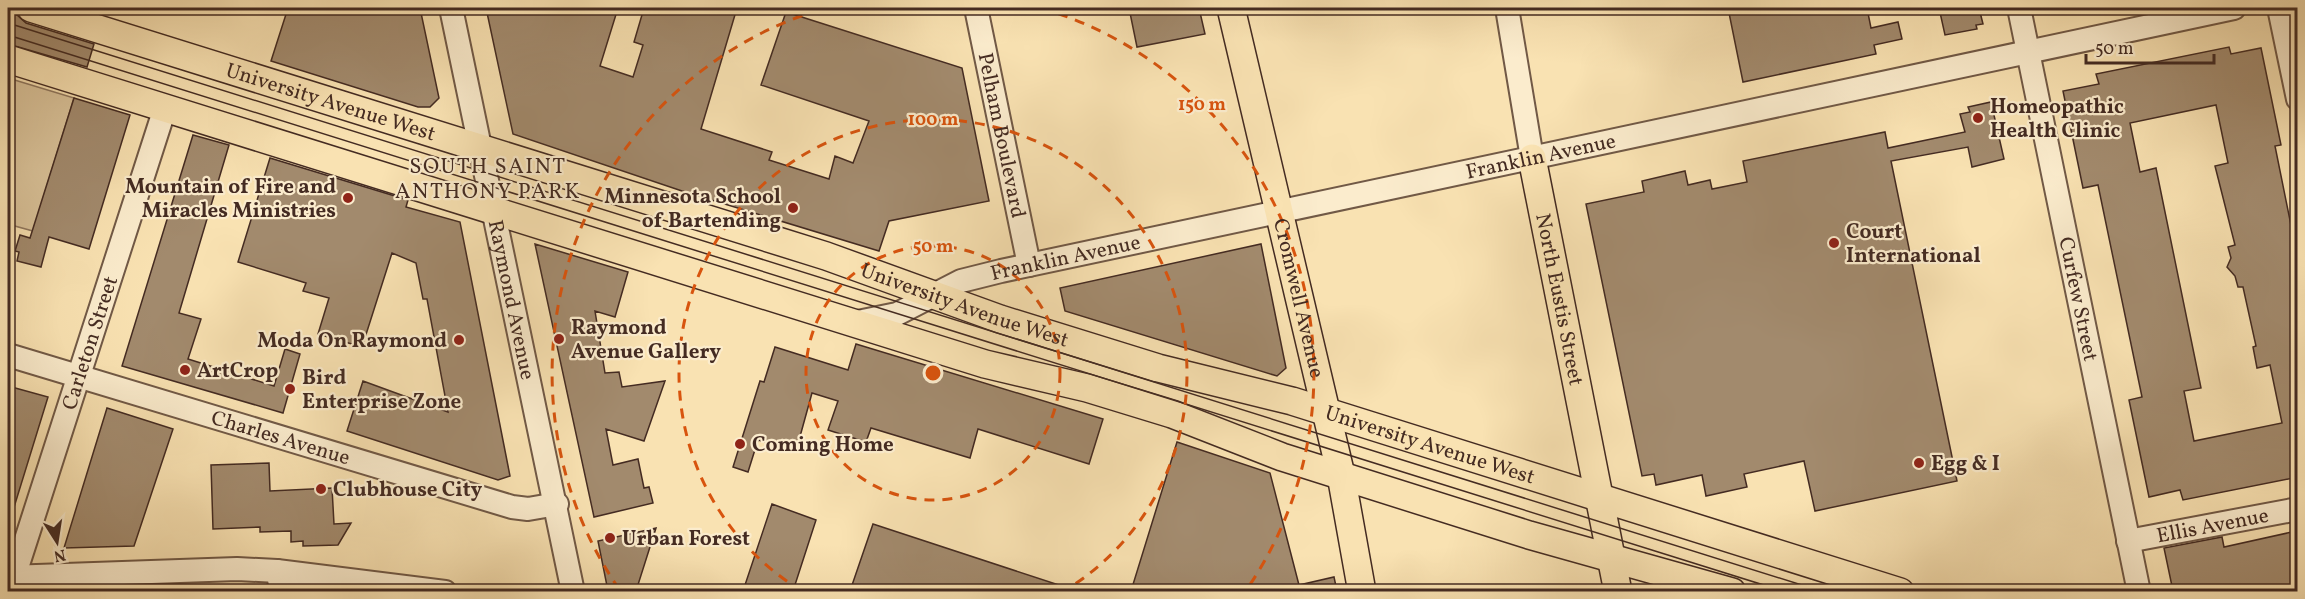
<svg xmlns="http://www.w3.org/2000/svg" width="2305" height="599" viewBox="0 0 2305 599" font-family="Vollkorn,serif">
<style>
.green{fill:#dac39a;stroke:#8f775e;stroke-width:1.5}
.building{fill:#a28a6d;stroke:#442b22;stroke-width:1.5;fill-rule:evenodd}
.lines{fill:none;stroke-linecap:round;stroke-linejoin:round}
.minor-casing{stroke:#715946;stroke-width:26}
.major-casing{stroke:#442b22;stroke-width:30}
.minor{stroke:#fbeccd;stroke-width:22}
.major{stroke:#f9e2b2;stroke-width:27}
.tram{stroke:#442b22;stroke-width:1.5}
.ring{fill:none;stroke:#d8540e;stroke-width:3;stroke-dasharray:10 8}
.poi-dot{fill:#8f2418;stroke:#fbeccd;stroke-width:2}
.labels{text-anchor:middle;stroke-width:4.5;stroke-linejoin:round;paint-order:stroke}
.street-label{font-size:21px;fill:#442b22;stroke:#fbeccd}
.poi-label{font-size:21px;font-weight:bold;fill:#442b22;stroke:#fbeccd;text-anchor:start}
.neighbourhood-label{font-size:22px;letter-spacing:1.5px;fill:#442b22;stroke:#fbeccd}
.centre{fill:#d8540e;stroke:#fbeccd;stroke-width:3}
.ring-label{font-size:18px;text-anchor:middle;font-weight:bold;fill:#d8540e;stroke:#fbeccd;stroke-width:4.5;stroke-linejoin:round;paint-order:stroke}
</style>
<rect width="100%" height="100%" fill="#f9e2b2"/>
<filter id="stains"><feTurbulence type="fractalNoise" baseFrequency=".00333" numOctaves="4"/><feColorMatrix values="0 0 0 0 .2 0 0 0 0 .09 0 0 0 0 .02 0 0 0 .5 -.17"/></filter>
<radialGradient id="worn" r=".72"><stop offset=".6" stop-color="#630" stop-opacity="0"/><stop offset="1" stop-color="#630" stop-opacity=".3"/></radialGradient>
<path class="green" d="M8,78L74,98L33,231L11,225L8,237Z"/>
<path class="building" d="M288,8H420L439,98L430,107H418L271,61Z
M486,8H618L600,66L633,77L643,45L634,42L644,8H737L701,129L772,152L769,160L829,179L835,156L853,163L869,121L761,85L786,12L962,68L989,201L889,221L879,251L682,191L513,134Z
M1129,8H1199L1205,34L1137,47Z
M1728,8H1867L1871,28L1898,22L1902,39L1874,45L1876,54L1743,82Z
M1939,8H1979L1983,24L1976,25L1977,29L1945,35Z
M8,12L17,15L26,23L94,44L87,67L8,44Z
M2229,47L2231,54L2261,48L2281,145L2275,146L2298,260V477L2183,500L2180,490L2149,497L2129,400L2142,397L2098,185L2083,188L2063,91L2099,84L2096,74ZM2216,105L2228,163L2215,166L2235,245L2228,247L2231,258L2227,267L2235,276L2238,287H2243L2256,346L2253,347L2257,368L2270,365L2282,423L2194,441L2184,391L2201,388L2156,168L2140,172L2130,123Z
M74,98L130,115L89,249L49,237L41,267L17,261L19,252L15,251L20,235L30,238Z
M1991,102L2004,159L1972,167L1968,147L1891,161L1957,481L1815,511L1804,461L1744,474L1747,487L1706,496L1702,475L1656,485L1654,474L1642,476L1586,204L1644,192L1642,181L1685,171L1688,185L1710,180L1712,189L1747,182L1743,161L1885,132L1888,148L1965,132L1960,114L1970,112L1968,107Z
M193,135L229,145L179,313L201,319L188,359L274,386L285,349L300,354L283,413L122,366Z
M270,158L408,200L406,207L460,222L510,476L498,480L347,431L363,381L448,412L427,299H423L416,263L392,253L362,347L318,334L329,298L303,291L306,283L238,262Z
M535,244L628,272L615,317L595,311L605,373L619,372L622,387L665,381L644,441L606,429L613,465L638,459L644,488L649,487L653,503L594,517Z
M1261,244L1286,368L1277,376L1065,311L1060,288Z
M856,344L1103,419L1089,464L978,429L970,458L871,428L866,442L828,430L838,401L812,393L796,451L758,440L748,472L733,467L760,381L764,382L775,347L848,370Z
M8,386L48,397L11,517L8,516Z
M107,408L173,429L134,546L64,548Z
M1177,442L1270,473L1299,585L1334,577L1337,591H1131Z
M269,463L270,491L332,488L334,524L351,523L338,545L303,546V541L291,542V531L260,532V527L213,529L211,465Z
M772,504L816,520L793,591H743Z
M873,524L1071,589L1070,591H850Z
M656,528L636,591H608L598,541Z
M2292,532L2294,539L2298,538V591H2173L2164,548L2222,537L2224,547Z"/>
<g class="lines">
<defs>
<g id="minor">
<path id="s1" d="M451,8L573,592"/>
<path id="s2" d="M976,8L1029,265"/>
<path d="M1507,8L1532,158"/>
<path id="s3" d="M2019,8L2139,592"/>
<path d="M2279,8L2298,99"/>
<path id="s4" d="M853,323L897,314L961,281L1001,271L2234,8"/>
<path id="s5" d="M8,355L512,507L528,509L557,504"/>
<path id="s6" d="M2128,541L2298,509"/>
<path d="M277,571L282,592"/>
<path d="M8,577L237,569L277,571L445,592"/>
<path id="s7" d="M14,577L165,108"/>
</g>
<g id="major">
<path id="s8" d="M31,8L826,256L1000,319L1158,368L1292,401L1900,592"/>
<path id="s9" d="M1231,8L1341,475L1362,592"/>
<path d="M8,59L985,364L1087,388L1172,414L1282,457L1529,535L1732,592"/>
<path id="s10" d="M1532,158L1618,592"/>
</g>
</defs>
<use href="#minor" class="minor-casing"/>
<use href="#major" class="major-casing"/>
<use href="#minor" class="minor"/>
<use href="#major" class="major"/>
<path class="tram" d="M8,23L1824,592
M8,35L1786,592"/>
</g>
<g class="ring">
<circle cx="933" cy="373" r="127"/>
<path d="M802 591A254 254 0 1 1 1064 591"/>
<path d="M619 589A381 381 0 0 1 825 8M1041 8A381 381 0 0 1 1247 589"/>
</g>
<g class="poi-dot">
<circle cx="1978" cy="118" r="6"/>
<circle cx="348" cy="198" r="6"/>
<circle cx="793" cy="208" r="6"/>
<circle cx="1834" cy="243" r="6"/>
<circle cx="559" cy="339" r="6"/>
<circle cx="459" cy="340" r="6"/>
<circle cx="185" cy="370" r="6"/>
<circle cx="290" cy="389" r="6"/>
<circle cx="740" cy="444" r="6"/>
<circle cx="1919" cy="463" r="6"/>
<circle cx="321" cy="489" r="6"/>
<circle cx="610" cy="538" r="6"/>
</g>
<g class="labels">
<g class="street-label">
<text dy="7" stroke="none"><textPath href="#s8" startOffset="314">University Avenue West</textPath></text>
<text dy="7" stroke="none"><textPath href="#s2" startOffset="130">Pelham Boulevard</textPath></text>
<text dy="7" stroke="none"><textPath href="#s4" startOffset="710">Franklin Avenue</textPath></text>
<text dy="7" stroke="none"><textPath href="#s4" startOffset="224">Franklin Avenue</textPath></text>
<text dy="7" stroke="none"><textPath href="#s1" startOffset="298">Raymond Avenue</textPath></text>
<text dy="7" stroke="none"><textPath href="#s9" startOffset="298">Cromwell Avenue</textPath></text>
<text dy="7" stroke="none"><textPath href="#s10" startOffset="144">North Eustis Street</textPath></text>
<text dy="7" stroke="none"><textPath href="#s3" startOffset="297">Curfew Street</textPath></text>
<text dy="7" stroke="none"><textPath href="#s8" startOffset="980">University Avenue West</textPath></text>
<text dy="7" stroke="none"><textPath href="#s7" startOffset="246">Carleton Street</textPath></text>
<text dy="7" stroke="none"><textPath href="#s5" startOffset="285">Charles Avenue</textPath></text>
<text dy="7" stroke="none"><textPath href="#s8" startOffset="1466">University Avenue West</textPath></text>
<text dy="7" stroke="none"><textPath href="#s6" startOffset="86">Ellis Avenue</textPath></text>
</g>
<g class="poi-label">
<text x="1990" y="113">Homeopathic<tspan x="1990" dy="24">Health Clinic</tspan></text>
<text x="336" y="193" text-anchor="end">Mountain of Fire and<tspan x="336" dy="24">Miracles Ministries</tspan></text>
<text x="781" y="203" text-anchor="end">Minnesota School<tspan x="781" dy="24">of Bartending</tspan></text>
<text x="1846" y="238">Court<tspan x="1846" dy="24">International</tspan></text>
<text x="571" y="334">Raymond<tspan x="571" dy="24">Avenue Gallery</tspan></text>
<text x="447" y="347" text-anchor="end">Moda On Raymond</text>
<text x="197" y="377">ArtCrop</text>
<text x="302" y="384">Bird<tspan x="302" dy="24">Enterprise Zone</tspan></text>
<text x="752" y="451">Coming Home</text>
<text x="1931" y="470">Egg &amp; I</text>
<text x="333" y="496">Clubhouse City</text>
<text x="622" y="545">Urban Forest</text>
</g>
<g class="neighbourhood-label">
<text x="488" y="173">SOUTH SAINT<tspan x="488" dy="25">ANTHONY PARK</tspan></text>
</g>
</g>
<circle cx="933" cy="373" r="9" class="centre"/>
<g class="ring-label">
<text x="1202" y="110">150 m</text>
<text x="933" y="125">100 m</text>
<text x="933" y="252">50 m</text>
</g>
<rect width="2305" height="599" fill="none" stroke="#f9e2b2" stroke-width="30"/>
<rect x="9" y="9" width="2287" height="581" fill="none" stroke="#442b22" stroke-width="3"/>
<rect x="15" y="15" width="2275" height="569" fill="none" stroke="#442b22" stroke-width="1.5"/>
<g transform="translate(57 542) rotate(168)" stroke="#fbeccd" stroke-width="4.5" paint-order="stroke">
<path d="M0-4.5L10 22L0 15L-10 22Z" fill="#442b22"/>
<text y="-9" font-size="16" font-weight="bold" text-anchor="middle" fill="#442b22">N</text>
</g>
<path d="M2086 54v9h128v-9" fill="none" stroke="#442b22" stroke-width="3"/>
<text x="2095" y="54" font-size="18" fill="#442b22" stroke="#fbeccd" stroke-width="4.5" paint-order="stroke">50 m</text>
<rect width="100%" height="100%" filter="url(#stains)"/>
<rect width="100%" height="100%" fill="url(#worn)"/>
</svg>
